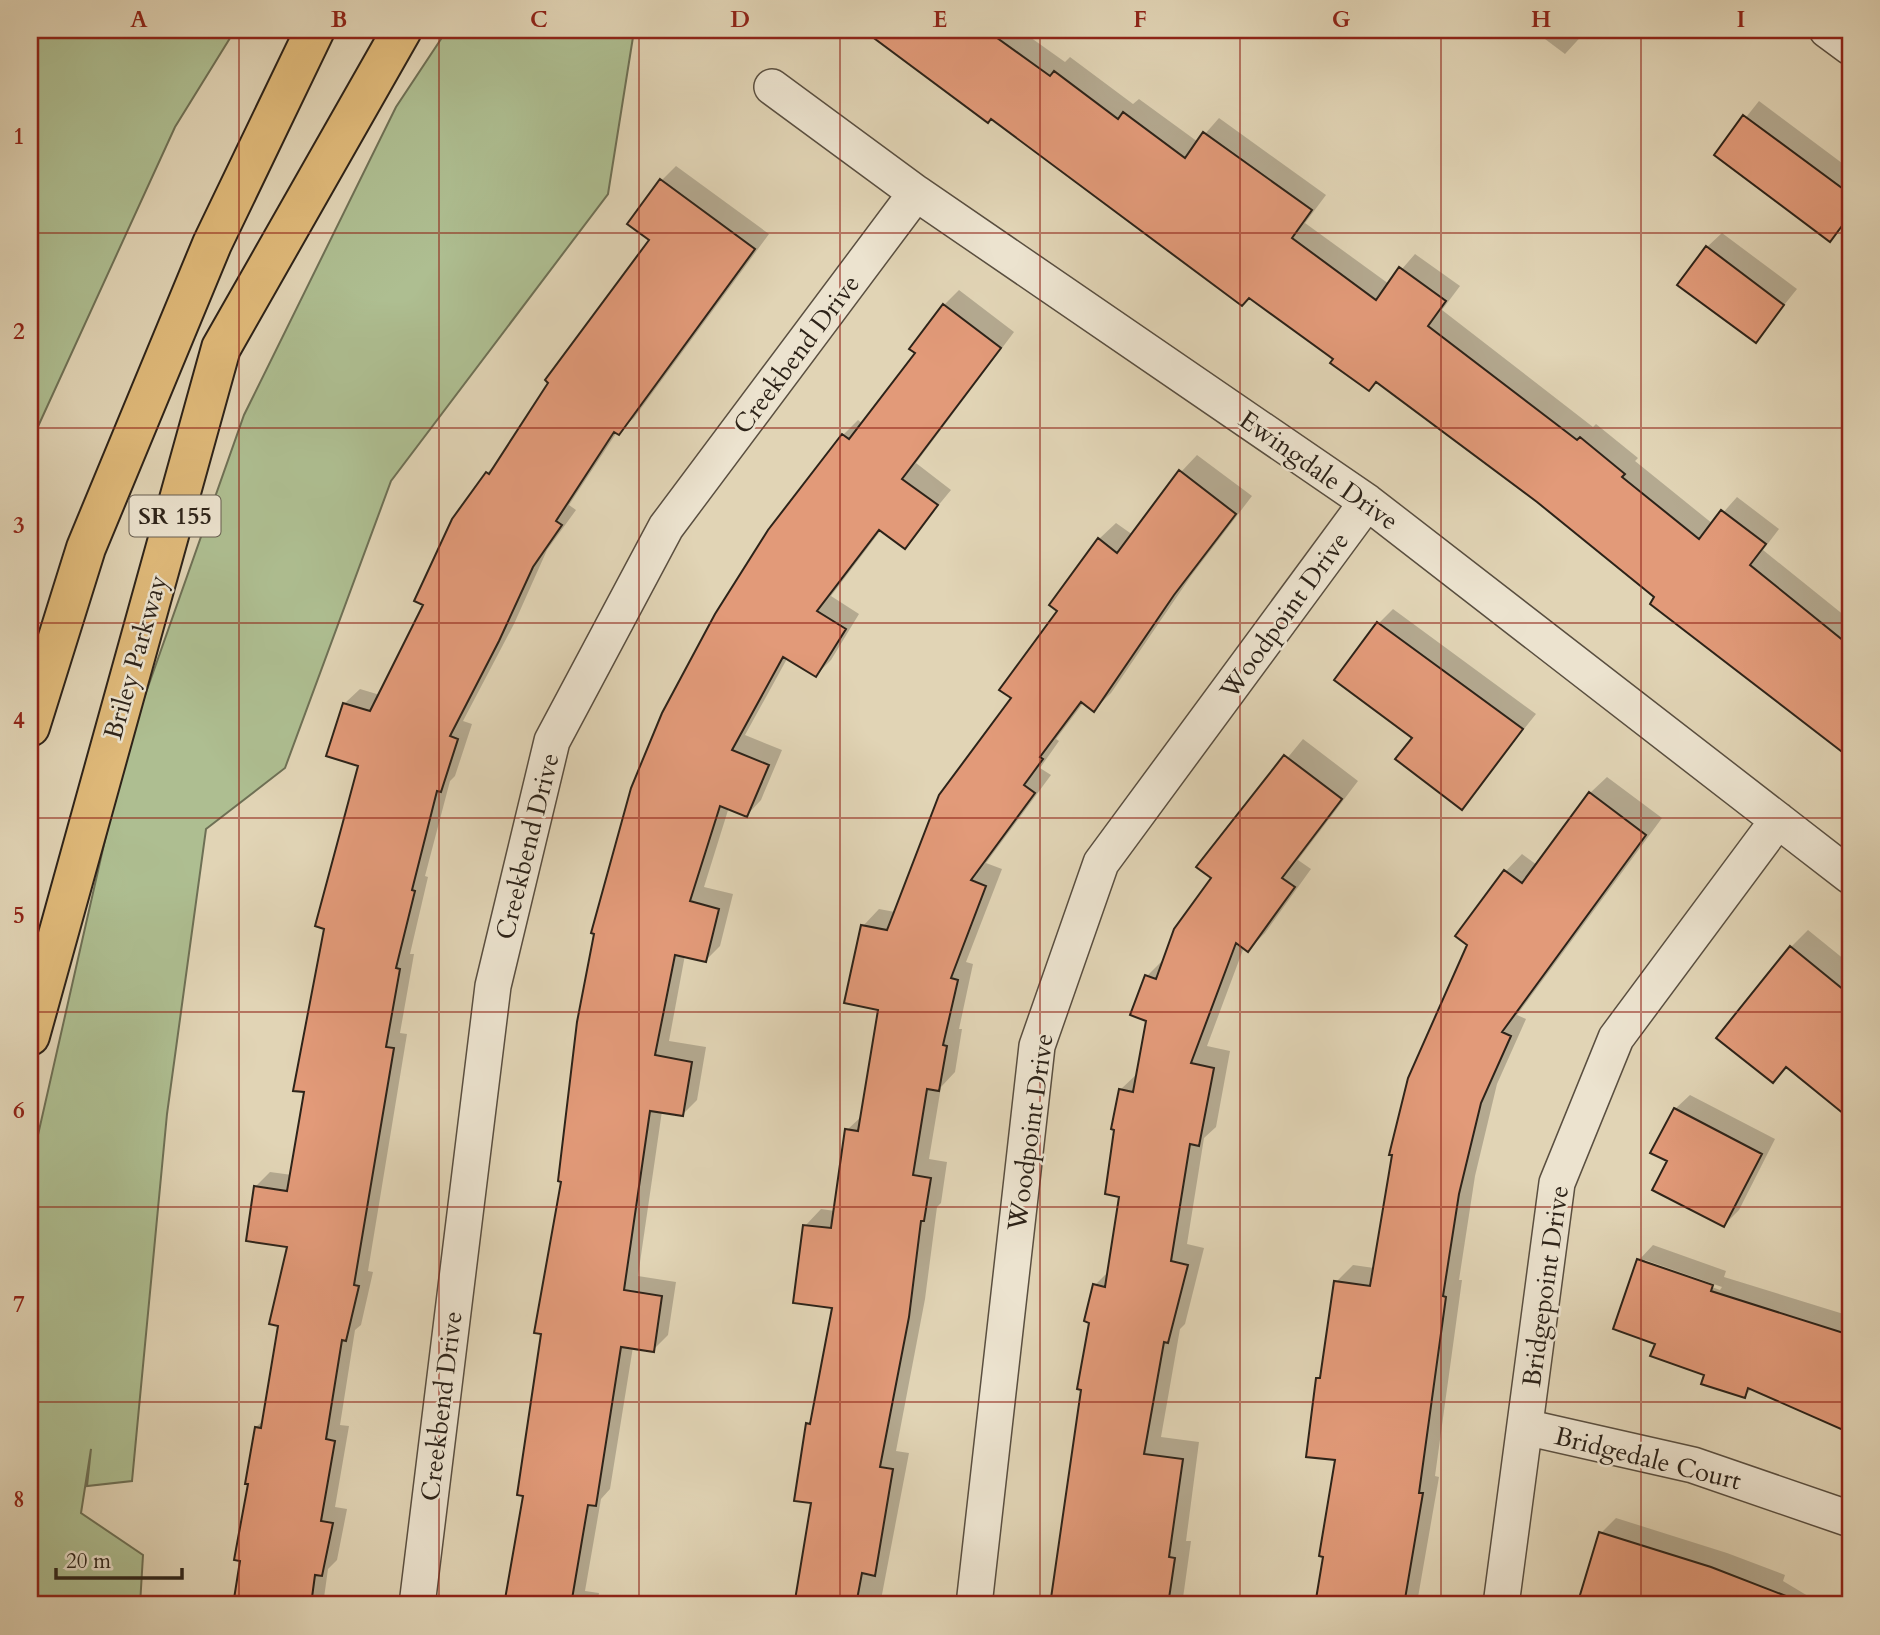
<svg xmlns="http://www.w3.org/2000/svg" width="1880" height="1635" viewBox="0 0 1880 1635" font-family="Cardo,serif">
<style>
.green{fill:#aebe91;stroke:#6e7055;stroke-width:2}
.shadow{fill:#0003;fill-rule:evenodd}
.building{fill:#e29a79;stroke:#2d2319;stroke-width:2}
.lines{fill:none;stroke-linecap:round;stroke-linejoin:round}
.street-casing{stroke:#5a4f40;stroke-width:38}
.highway-casing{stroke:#2d2319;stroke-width:42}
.street{stroke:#ece3cf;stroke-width:35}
.highway{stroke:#e0ba7a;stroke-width:38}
.grid{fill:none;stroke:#8f2418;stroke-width:2;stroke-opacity:0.55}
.labels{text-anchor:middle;stroke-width:5;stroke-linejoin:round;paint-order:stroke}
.shield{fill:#ece3cf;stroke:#665d50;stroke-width:2}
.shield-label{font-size:24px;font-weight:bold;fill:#2d2319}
.street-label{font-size:26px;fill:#2d2319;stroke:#ece3cf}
.neatline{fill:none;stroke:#8f2418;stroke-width:2.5}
.grid-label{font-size:23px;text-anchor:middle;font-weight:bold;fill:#8f2418}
</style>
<rect width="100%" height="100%" fill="#e1d4b5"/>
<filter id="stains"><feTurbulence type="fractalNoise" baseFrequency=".00286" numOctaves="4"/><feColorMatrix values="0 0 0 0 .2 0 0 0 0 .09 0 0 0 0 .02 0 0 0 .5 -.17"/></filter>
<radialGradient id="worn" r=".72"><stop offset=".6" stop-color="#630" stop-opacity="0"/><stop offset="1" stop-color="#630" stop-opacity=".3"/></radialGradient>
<path class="green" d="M30,30H235L175,127L30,444Z
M447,30H638L633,37L608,194L391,481L285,768L206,829L167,1114L132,1481L87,1486L91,1449L81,1513L143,1555L140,1605H30V1170L125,752L244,415L396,107Z"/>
<path class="shadow" d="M888,30H1020L1065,62L1070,57L1133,104L1139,99L1198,142L1219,118L1326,195L1305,223L1389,284L1415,254L1460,286L1442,310L1593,427L1596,424L1638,458L1635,461L1713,524L1737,497L1779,529L1763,550L1850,620V756L1538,501L1377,381L1335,359L881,40Z
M1533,30H1587L1565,54Z
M1759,101L1850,169V218L1830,240L1716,155Z
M676,166L769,234L634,418L617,432L569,505L576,510L547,550L514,624L463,721L472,724L455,776L450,781L425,876L428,877L410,954H414L400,1033L407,1034L368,1271L373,1272L361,1325L355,1330L340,1425L349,1426L335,1507L347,1509L337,1560L328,1569L323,1605H235L241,1559L236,1558L256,1427L264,1420L289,1246L255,1187L270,1172L292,1175L360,765L328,755L345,703L360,689L380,695L487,473L499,461L651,239L662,180Z
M1722,233L1797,289L1755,341L1707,247Z
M959,290L1014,332L916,463L951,490L904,547L881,530L831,596L859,614L831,660L816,675L788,657L745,735L782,750L761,800L747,815L729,807L704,887L733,894L720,946L705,961L685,955L669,1041L706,1047L697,1100L682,1115L662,1111L638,1276L676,1282L668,1335L653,1350L633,1347L610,1489L601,1499L585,1591L599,1593L597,1605H502L509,1589L525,1494L596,933L593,932L633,788L843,435L858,420L863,424L917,353L944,305Z
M1197,455L1252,496L1191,576L1111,693L1094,710L1084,702L1056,739L1059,741L1040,768L1051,775L986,863L1002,869L966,962L973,964L959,1029H962L955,1072L941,1087L929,1159L947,1162L941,1203L937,1207L925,1299L896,1451L909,1453L880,1605H778L785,1598L797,1600L813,1502L808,1424L812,1419L834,1306L805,1226L821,1209L835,1211L847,1130L863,1115L880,1009L863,926L879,909L895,912L1099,539L1116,523L1133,535L1181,472Z
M1393,609L1536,714L1462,807L1414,737L1379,623Z
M1303,739L1358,781L1298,860L1311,869L1265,933L1248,950L1244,947L1207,1046L1230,1051L1216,1127L1204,1138L1187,1244L1204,1248L1185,1324L1180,1329L1161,1437L1199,1442L1186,1541H1191L1182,1605H1052L1095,1285L1110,1270L1121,1195L1120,1090L1138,1073L1148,1020L1147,976L1164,959L1214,878L1198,867Z
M1607,777L1662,818L1517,1015L1526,1019L1497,1084L1475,1176L1459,1280H1462L1435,1476L1439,1477L1417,1603L1316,1605L1337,1459L1318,1379L1323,1374L1336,1282L1353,1265L1374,1268L1469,944L1458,936L1506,871L1522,854L1537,865L1590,793Z
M1808,930L1850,964V1116L1787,1066L1773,1081L1791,947Z
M1690,1095L1775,1139L1739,1210L1724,1225L1669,1161L1675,1109Z
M1653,1245L1726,1271L1724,1277L1850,1316V1431L1752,1388L1745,1396L1657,1342L1639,1260ZM1645,1260L1722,1287L1720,1290L1645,1263Z
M1616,1518L1727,1553L1785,1575L1783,1581L1823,1605H1596L1580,1601L1601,1533Z"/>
<path class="building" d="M863,30H986L1050,76L1054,71L1118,119L1123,112L1185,158L1203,132L1312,210L1292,238L1376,300L1399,267L1446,301L1428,326L1577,440L1580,437L1625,474L1622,477L1699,539L1721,510L1766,544L1750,565L1850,646V758L1650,604L1654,597L1537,502L1376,382L1369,391L1330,363L1333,359L1249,298L1242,306L991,119L988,123Z
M1743,115L1850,194V215L1830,242L1714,155Z
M660,179L755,249L619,435L614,432L556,521L562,525L533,567L499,641L450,736L458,739L441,792L437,791L412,890L415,891L396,968L400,969L386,1047L394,1048L354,1285L359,1286L346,1341L342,1340L326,1439L335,1441L321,1521L333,1523L322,1576L315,1575L311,1605H233L240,1561L234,1560L248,1484H245L255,1427L261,1428L278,1326L269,1324L287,1247L246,1241L254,1186L287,1191L304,1092L293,1091L324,929L315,926L358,766L326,756L343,703L370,711L423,605L414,601L452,519L486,472L489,474L548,383L545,380L649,240L627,224Z
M1706,246L1784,305L1756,343L1677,285Z
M943,304L1001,348L902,479L938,505L905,549L879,530L817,611L846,629L816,677L783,657L732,750L769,765L747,817L720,806L690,901L719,909L706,962L675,955L655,1055L692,1062L683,1116L650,1111L624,1290L662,1296L654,1352L621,1347L596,1506L588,1505L571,1605H504L523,1496L517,1495L541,1334L534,1333L561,1182L558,1181L577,1022L594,934L591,933L631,788L662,713L715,614L768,530L842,434L849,439L915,353L909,349Z
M1179,470L1236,514L1174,595L1094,712L1081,702L1040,757L1043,759L1024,785L1035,793L971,880L986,886L951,978L958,980L943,1045L947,1046L939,1091L927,1089L913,1175L931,1178L924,1221H921L909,1317L880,1467L893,1469L875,1576L862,1573L856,1605L795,1600L811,1503L794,1501L806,1423L810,1424L832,1308L793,1303L803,1225L831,1228L845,1129L858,1131L878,1010L844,1003L861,925L887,930L939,795L1011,698L999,690L1057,611L1049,605L1098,538L1117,553Z
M1377,622L1523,729L1462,810L1395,759L1412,738L1334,680Z
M1284,755L1342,799L1282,878L1295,887L1248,952L1236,943L1191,1063L1214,1068L1199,1146L1190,1144L1171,1261L1188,1265L1168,1343L1164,1342L1144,1454L1183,1459L1169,1557L1175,1558L1168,1605H1050L1081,1390L1077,1389L1089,1323L1084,1321L1093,1284L1105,1287L1119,1197L1105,1194L1114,1130L1111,1129L1119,1089L1133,1092L1146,1021L1130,1015L1145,975L1156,979L1174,929L1211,878L1196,867Z
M1589,792L1646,835L1502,1032L1511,1036L1481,1103L1459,1194L1443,1296L1446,1297L1419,1493H1423L1404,1605H1315L1323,1557L1319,1556L1335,1460L1306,1457L1316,1378H1320L1334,1281L1370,1286L1392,1155H1389L1408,1078L1467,945L1455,936L1504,870L1522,883Z
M1790,946L1850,995V1119L1786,1067L1773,1083L1716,1038Z
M1674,1108L1762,1154L1724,1227L1652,1190L1667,1161L1650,1153Z
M1637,1259L1713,1285L1711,1291L1850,1335V1433L1748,1388L1745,1398L1701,1384L1704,1375L1650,1356L1655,1344L1613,1329Z
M1599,1532L1711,1567L1804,1603L1803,1605H1577Z"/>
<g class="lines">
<defs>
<path id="street" d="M1827,30L1850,47
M772,87L916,193L1367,502L1850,876
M1525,1427L1693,1465L1850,1519
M417,1605L493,986L552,741L666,527L916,193
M974,1605L1037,1046L1101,863L1367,502
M1501,1605L1557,1183L1616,1038L1778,820"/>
<path id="highway" d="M30,727L86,548L212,244L315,30
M30,1036L221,348L402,30"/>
</defs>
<use href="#street" class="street-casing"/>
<use href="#highway" class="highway-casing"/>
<use href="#street" class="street"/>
<use href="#highway" class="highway"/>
</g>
<path class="grid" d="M239,30V1605M439,30V1605M639,30V1605M840,30V1605M1040,30V1605M1240,30V1605M1441,30V1605M1641,30V1605M30,233H1850M30,428H1850M30,623H1850M30,818H1850M30,1012H1850M30,1207H1850M30,1402H1850"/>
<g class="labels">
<rect class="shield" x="129.5" y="495.5" width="91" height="41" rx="5"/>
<g class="shield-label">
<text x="175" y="524">SR 155</text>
</g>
<g class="street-label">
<text transform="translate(796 354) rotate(-53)" y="9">Creekbend Drive</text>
<text transform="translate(1319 470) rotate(35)" y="9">Ewingdale Drive</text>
<text transform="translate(1284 615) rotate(-54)" y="9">Woodpoint Drive</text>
<text transform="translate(135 657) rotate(-74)" y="9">Briley Parkway</text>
<text transform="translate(527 846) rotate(-76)" y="9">Creekbend Drive</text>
<text transform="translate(1030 1132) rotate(-82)" y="9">Woodpoint Drive</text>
<text transform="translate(1545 1286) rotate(-82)" y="9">Bridgepoint Drive</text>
<text transform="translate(441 1406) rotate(-83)" y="9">Creekbend Drive</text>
<text transform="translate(1648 1458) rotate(14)" y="9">Bridgedale Court</text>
</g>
</g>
<rect width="1880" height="1635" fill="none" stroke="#e1d4b5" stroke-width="77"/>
<path d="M56 1568v10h126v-10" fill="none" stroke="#2d2319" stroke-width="3.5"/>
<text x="66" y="1568" font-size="21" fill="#2d2319" stroke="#ece3cf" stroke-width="5" paint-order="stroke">20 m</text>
<rect x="38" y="38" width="1804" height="1558" class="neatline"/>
<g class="grid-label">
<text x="139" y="27">A</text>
<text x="339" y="27">B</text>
<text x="539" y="27">C</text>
<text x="740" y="27">D</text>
<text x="940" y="27">E</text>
<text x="1140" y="27">F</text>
<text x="1341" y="27">G</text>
<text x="1541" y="27">H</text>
<text x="1741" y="27">I</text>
<text x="19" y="144">1</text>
<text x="19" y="339">2</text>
<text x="19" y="533">3</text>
<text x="19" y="728">4</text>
<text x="19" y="923">5</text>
<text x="19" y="1118">6</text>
<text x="19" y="1312">7</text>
<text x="19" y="1507">8</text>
</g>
<rect width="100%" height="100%" filter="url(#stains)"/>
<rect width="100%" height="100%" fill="url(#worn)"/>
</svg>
